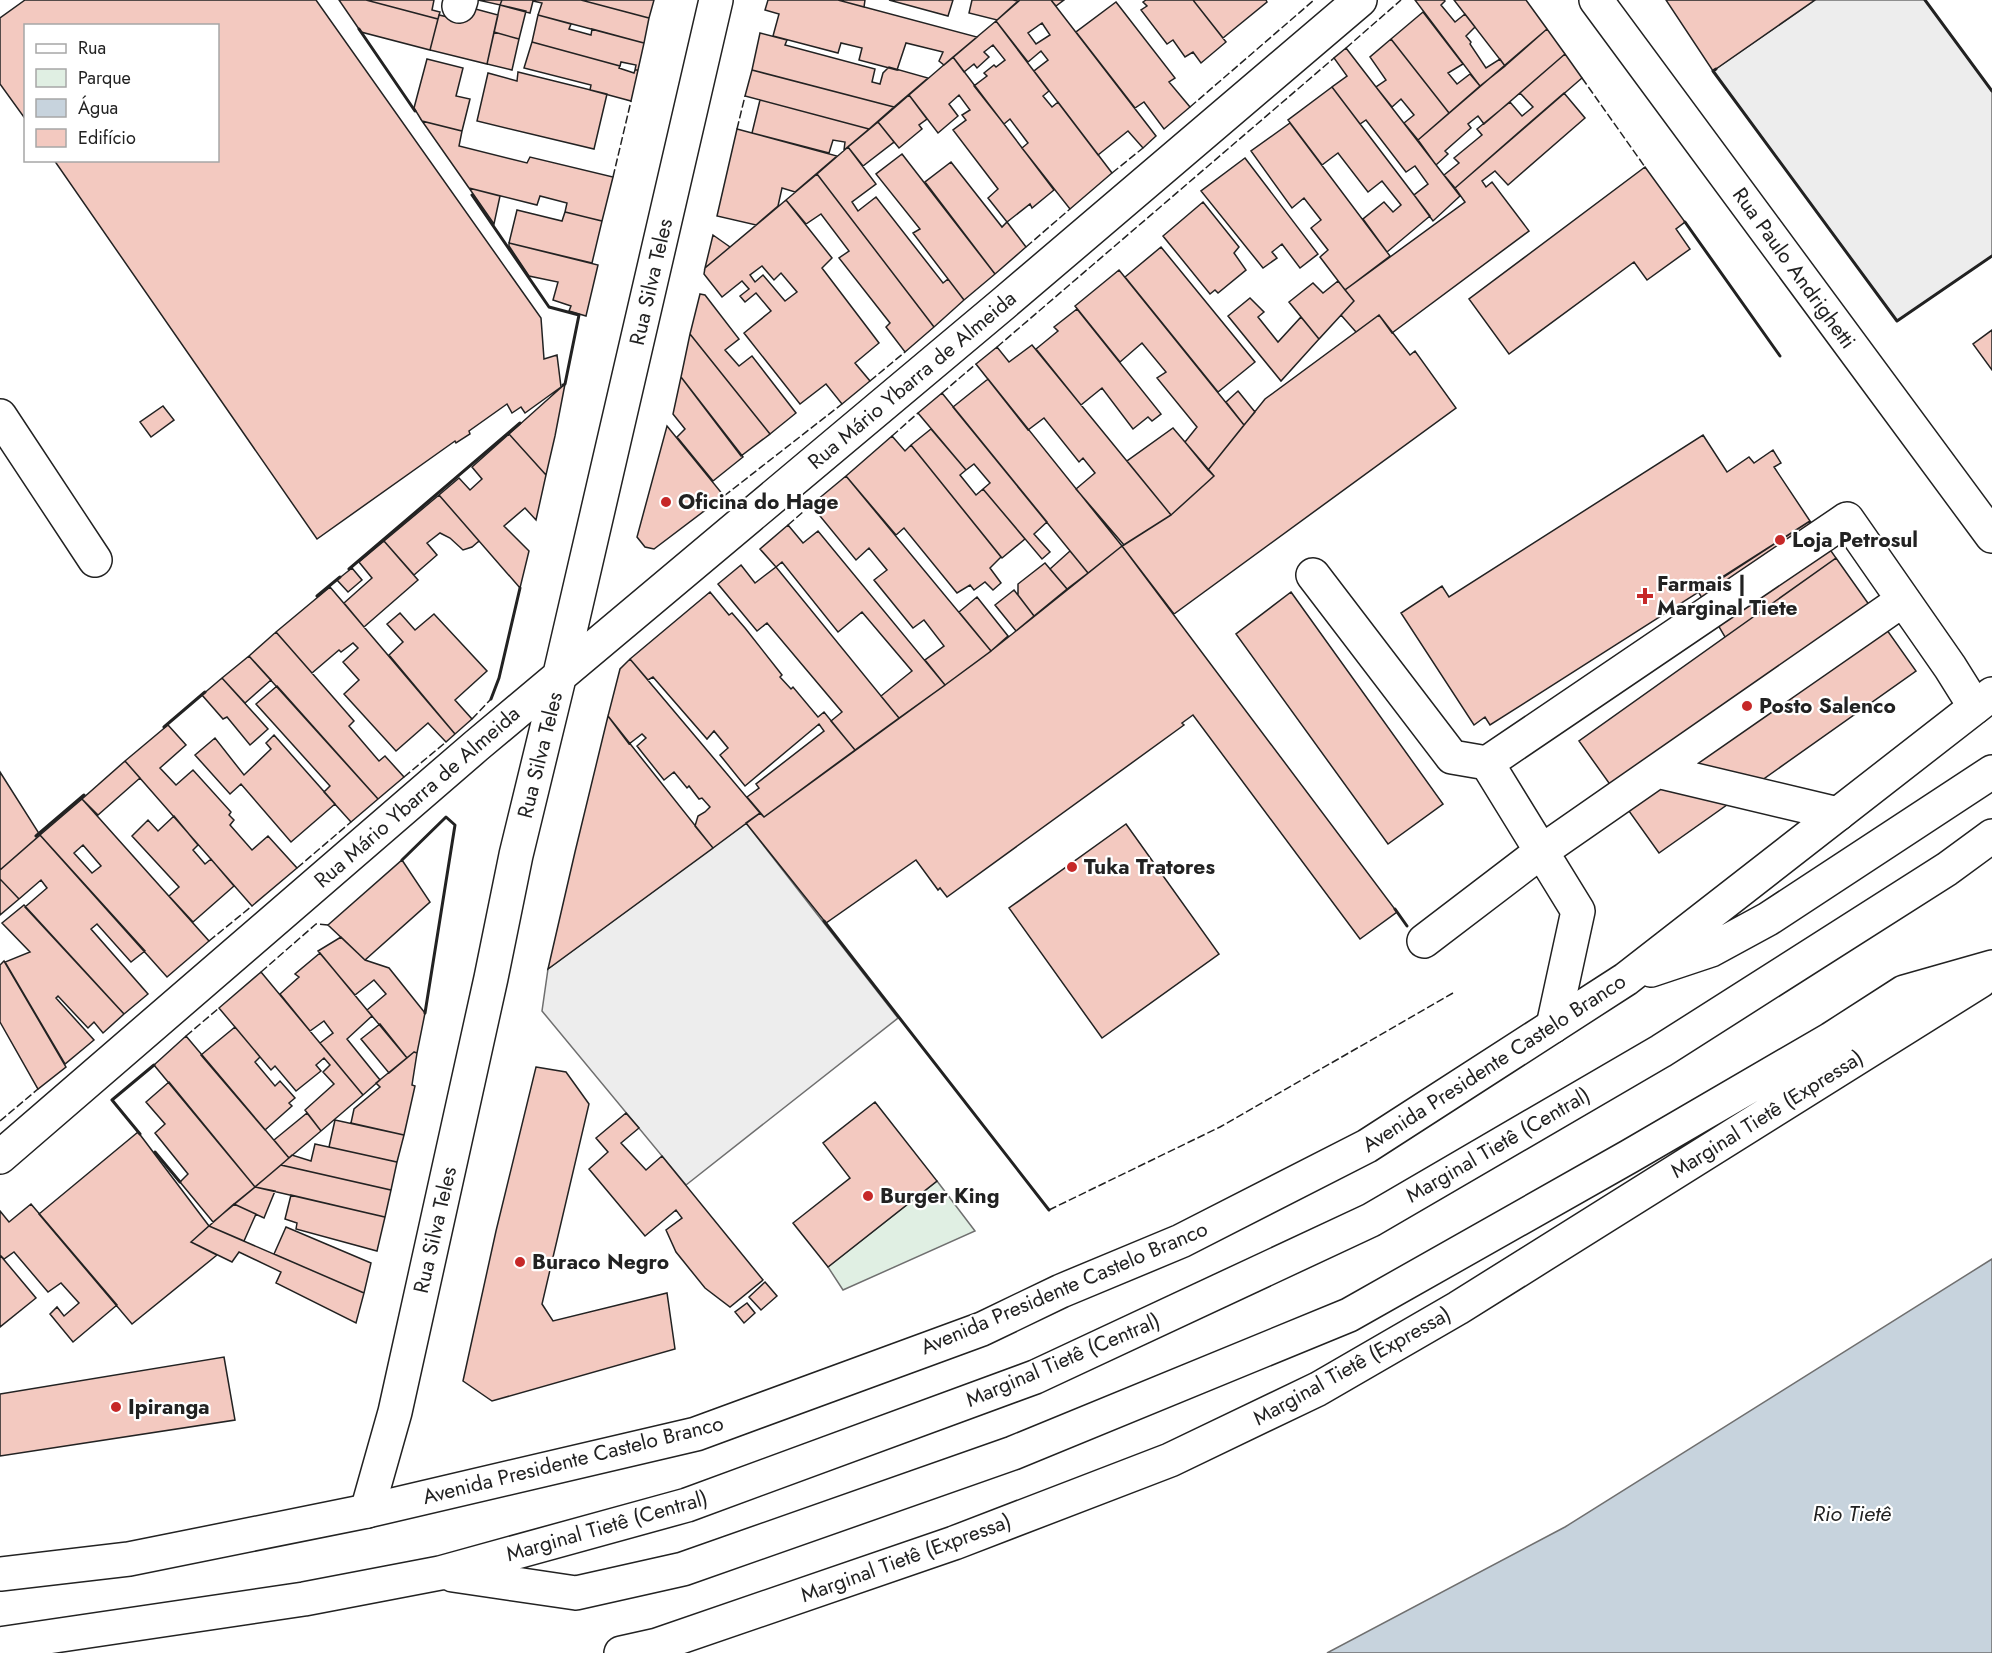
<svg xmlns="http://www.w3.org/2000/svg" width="1992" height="1653" viewBox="0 0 1992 1653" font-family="Jost,sans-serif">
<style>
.green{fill:#e0efe3;stroke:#6f6f6f;stroke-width:1.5}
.parking{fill:#ededed;stroke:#6f6f6f;stroke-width:1.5}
.water{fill:#c7d3dd;stroke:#6f6f6f;stroke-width:1.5}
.building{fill:#f3c9c0;stroke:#222;stroke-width:1.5;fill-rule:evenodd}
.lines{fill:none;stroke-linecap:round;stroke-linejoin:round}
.minor-casing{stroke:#222;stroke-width:36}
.highway-casing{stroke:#222;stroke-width:36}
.minor{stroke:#fff;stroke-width:33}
.highway{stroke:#fff;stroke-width:33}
.fence{stroke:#222;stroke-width:1.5;stroke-dasharray:8 3;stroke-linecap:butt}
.wall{stroke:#222;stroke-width:3}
.poi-dot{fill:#c62828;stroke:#fff;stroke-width:2}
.labels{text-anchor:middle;stroke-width:4.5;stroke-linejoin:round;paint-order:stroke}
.street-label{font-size:21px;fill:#222;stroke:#fff}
.poi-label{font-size:21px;font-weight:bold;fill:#222;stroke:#fff;text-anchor:start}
.water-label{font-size:22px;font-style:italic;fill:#222;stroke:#fff}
</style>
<rect width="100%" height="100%" fill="#fff"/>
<path class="green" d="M937,1181L975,1231L843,1290L828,1267Z"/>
<path class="parking" d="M1815,0H1925L1992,91V256L1897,321L1713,71Z
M746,823L898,1018L686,1185L542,1011L548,969Z"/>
<path class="water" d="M1992,1259V1653H1327L1565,1527Z"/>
<path class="building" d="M25,0H316L541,318L544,359L557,355L561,387L525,413L521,407L512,413L507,404L469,431L470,434L456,443L455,441L317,539L54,160H218V26H26V120L0,84V18Z
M339,0H366L438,19L430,50L361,32Z
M366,0H434L432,10L440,12L438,19Z
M478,0H502L500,5Z
M502,0H581L649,18L644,43L538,15L542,3L533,1L530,13L500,5Z
M581,0H654L649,18Z
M768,0H838L977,37L944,65L939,61L943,52L906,43L897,70L859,60L862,48L841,43L838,53L773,36L779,14L765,10Z
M838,0H865L864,7Z
M889,0H953L948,16Z
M972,0H1013L1018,1L997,20L969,13Z
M1020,0H1051L1156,136L1143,148L1128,131L1098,155L1034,71L1048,60L1041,51L1028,62L996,21ZM1042,23L1050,35L1036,44L1028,33Z
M1051,0H1064L1056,6Z
M1146,0H1193L1226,42L1201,63L1193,52L1185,57L1173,40L1167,44L1141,10L1147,6L1143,2Z
M1193,0H1266L1267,2L1223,38Z
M1415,0H1444L1445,1L1441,5L1455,22L1465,14L1475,27L1466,36L1471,42L1470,44L1486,68L1500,59L1505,66L1480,86Z
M1454,0H1526L1547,29L1505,66Z
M1666,0H1815L1713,71Z
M1116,2L1175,78L1169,82L1190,107L1164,129L1144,102L1135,108L1076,32Z
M500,5L526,11L519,39L494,32Z
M468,7L498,15L487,64L430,50L439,15L465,21Z
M1423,12L1463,64L1448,73L1457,84L1470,74L1480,86L1449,113L1391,39Z
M538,15L571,24L569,29L591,35L592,29L644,43L638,70H635L636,65L621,62L620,66L532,42Z
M996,21L1049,91L1043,96L1052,107L1058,102L1112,173L1070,209L1022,148L1028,143L1010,119L1004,124L974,86L987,76L984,73L994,65L996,67L1005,60L993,45L984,52L989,57L977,68L974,64L964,72L953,57Z
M1547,29L1565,54L1484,124L1478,116L1468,124L1471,128L1445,151L1448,154L1436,165L1418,140Z
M494,32L519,39L512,70L487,64Z
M760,33L787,40L785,45L875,69L872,82L880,84L883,73L889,67L928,78L894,107L752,70Z
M1391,39L1449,113L1418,140L1404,123L1414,115L1401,99L1392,107L1376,87L1386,80L1370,57Z
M532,42L620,66L619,68L634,73L635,70H638L631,101L590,90L591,85L524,68Z
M1346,48L1460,196L1433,221L1414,195L1428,184L1415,166L1406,172L1366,120L1360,124L1332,87L1347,76L1334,58Z
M1565,54L1582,78L1455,188L1444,175L1459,163L1454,158L1482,135L1477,129L1510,102L1522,116L1533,107L1520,93Z
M953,57L1054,190L1032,208L1030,204L1007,222L988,198L998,189L953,130L966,120L962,115L970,110L959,95L949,104L958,116L938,133L909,95Z
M427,59L463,68L456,96L470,99L462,131L422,121L414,108Z
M752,70L894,107L869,129L745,96Z
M518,72L607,94L594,149L477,121L488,73L517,81Z
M1332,87L1430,216L1387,252L1363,219L1384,202L1393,212L1401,205L1382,181L1368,192L1338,153L1322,165L1288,120Z
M1564,93L1585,118L1508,185L1495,171L1482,181L1486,187L1492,182L1529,231L1392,333L1379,315L1356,332L1341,315L1354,301L1345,290L1465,202L1455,188Z
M909,95L927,119L919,125L922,129L899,148L878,122Z
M760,100L869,129L844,150L845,142L833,140L829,153L752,133Z
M422,121L462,131L459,146L527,163L530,157L613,177L602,221L565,212L567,203L540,196L537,205L469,188Z
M878,122L894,142L863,166L848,147Z
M1290,123L1390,256L1345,290L1320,257L1328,250L1311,228L1321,220L1304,198L1292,208L1251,151Z
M737,129L752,133L837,156L795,192L782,188L778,206L756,225L717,216Z
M848,147L876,184L852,202L858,211L876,197L943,283L948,279L964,300L934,327L817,174Z
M902,154L995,274L964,300L913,233L920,229L876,174Z
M1245,158L1318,254L1300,268L1282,244L1272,252L1277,258L1263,268L1201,191Z
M951,162L1002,227L1007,222L1026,247L995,274L925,182Z
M1645,167L1685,222L1676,229L1690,249L1647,280L1634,262L1509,354L1469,299Z
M817,174L934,327L905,352L886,327L890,323L839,258L849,251L821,214L806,224L786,200Z
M469,188L500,196L494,224Z
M786,200L832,258L822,268L879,343L855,363L870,381L842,404L826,384L800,404L744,333L771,311L756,293L745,302L740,296L749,289L742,281L722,297L704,274L705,268ZM762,266L774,280L781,273L797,292L785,301L763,275L755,282L750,275Z
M1203,202L1239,247L1234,253L1246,270L1218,293L1215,290L1210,294L1163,236Z
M517,210L562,221L565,212L602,221L592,263L509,243Z
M713,235L730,247L705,268Z
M509,243L598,265L586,316L569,311L571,306L553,300L558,282L529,276L509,246Z
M1161,247L1255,362L1218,392L1125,277Z
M1119,270L1244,425L1208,470L1185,442L1197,427L1157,378L1166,372L1142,343L1120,362L1075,306Z
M1338,281L1354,301L1319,339L1289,302L1313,283L1323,293Z
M700,294L705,295L739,339L725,350L739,366L752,356L796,413L770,434L690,334Z
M1250,298L1264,312L1258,317L1278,342L1301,317L1319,339L1281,381L1228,316Z
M1077,309L1161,414L1152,421L1148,417L1133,429L1102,388L1081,405L1036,349L1058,331L1054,327Z
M1379,315L1410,355L1415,351L1456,408L1174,614L1122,546L1171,515L1214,476L1208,470L1265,399Z
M1992,330V370L1973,344Z
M690,334L770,434L741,456L681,377Z
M1032,345L1171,515L1124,545L1076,489L1095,473L1083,458L1079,462L1044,418L1028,430L976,364L997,347L1009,362Z
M681,377L743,457L713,481L677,437L685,429L673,414Z
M988,379L1122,546L1088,573L953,407Z
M565,384L555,436L546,475L509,434Z
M1238,391L1255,412L1244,425L1226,402Z
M942,393L1047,522L1034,534L1050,552L1042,559L983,489L990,483L974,464L966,470L918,413Z
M163,406L174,420L151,437L140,422Z
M667,426L724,496L654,549L645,547L637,537Z
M1173,428L1214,476L1171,515L1127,461Z
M931,429L966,470L960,475L976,495L983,489L1025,539L1002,558L911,445Z
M509,434L546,475L536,520L525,508L504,526L529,551L520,588L439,495L459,478L470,490L482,479L472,467Z
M1703,435L1727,472L1749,457L1754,463L1773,450L1781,463L1774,467L1810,521L1490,725L1485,717L1474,725L1401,613L1442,586L1449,597Z
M892,436L905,451L911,445L1001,557L990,568L1001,583L993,590L985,582L974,590L970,585L957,593L904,528L896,535L846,476Z
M846,476L991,651L945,685L925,660L944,646L924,620L913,628L874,580L887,570L869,548L856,560L811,505Z
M439,495L479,541L472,547L463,550L450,538L440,533L427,543L437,555L414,575L384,541Z
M1810,521L1836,558L1725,637L1699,593Z
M788,525L803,543L818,531L945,685L899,718L881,696L912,671L862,612L838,632L782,562L776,567L760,549Z
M384,541L418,580L364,627L344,603L372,578L359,562Z
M1122,546L1397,912L1360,939L1193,715L1182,723L1184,725L947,897L940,888L938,890L916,860L826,923L746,823L760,813L764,817L945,685L991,651Z
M1070,551L1088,573L1067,589L1050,569Z
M1836,558L1916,671L1659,853L1579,741Z
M1045,563L1067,589L1034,616L1018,595V584Z
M741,565L755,583L776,567L899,718L855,750L831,721L842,712L767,623L757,631L718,584Z
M352,568L362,580L348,592L337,580Z
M330,587L455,734L446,742L428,723L396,751L344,694L359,680L343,662L358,648L353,643L341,652L339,650L312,673L276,632Z
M1014,590L1034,616L1016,631L995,605Z
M710,592L729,615L732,613L745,628L782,675L780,677L791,689L793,687L818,717L824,712L855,750L764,817L747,797L759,788L756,784L824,731L819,724L745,786L720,755L728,748L714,731L707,739L653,677L648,680L630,659Z
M1291,592L1443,804L1388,844L1236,634Z
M977,597L1008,636L991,651L959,612Z
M400,613L415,630L434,614L487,671L455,700L472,719L455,734L389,655L403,642L387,624Z
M276,632L354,721L349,726L379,761L385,756L404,777L378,799L249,656Z
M249,656L271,680L245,703L222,678Z
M630,659L760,813L713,848L695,826L698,816L705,812L710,807L702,798L699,799L689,786L687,788L674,772L664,780L637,746L646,738L642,734L629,744L608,716L620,669Z
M222,678L268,729L250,745L227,717L223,719L202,695Z
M277,686L378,799L351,822L324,792L330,786L256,704Z
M608,716L713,848L548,969L575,852Z
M168,725L186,745L160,768L176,785L193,770L231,812L229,815L234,820L230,825L252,850L268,836L297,868L252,906L125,761Z
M274,735L335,804L291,842L241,784L230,794L195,755L215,738L244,775L271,749L266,743Z
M125,761L140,778L98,815L82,799Z
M0,772L40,835L0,870Z
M82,799L209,941L167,977L40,835ZM83,845L101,866L92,873L74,853Z
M174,816L198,845L193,850L205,864L211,859L234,886L193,922L169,896L179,887L132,836L148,820L158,831Z
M1126,824L1219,954L1102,1038L1009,908Z
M40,835L145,951L131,962L97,924L91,929L148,994L124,1014L25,907L47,888L41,880L19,899L0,879V870Z
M402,860L430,902L365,960L328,925Z
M0,879L19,899L0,915Z
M24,905L124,1014L103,1033L94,1022L88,1028L58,996L56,998L94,1040L65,1064L5,962L30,952L2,923Z
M341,937L365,960L389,968L425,1013L417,1053L414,1052L407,1058L367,1010L386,994L374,980L355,995L318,951Z
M320,953L372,1016L347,1039L380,1080L363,1095L320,1043L333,1033L324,1021L310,1031L280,994L299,977L295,974Z
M4,961L66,1067L38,1089L0,1022V965Z
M261,972L363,1095L321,1131L305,1110L334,1084L323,1072L330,1065L324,1058L316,1065L321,1071L296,1091L275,1066L271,1070L219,1008Z
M380,1024L407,1058L389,1073L361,1039Z
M235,1027L260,1057L255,1062L275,1086L280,1081L295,1098L289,1103L292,1106L265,1130L201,1055Z
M186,1036L289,1158L255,1187L154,1065Z
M414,1052L417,1053L412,1085L415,1086L404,1135L351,1123L354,1109L380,1087L376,1083Z
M536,1067L566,1072L589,1104L542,1304L553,1321L667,1293L675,1349L492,1401L463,1381L496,1231Z
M169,1082L255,1187L213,1222L180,1182L188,1174L155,1133L165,1124L146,1102Z
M875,1102L937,1181L828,1267L793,1223L850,1178L823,1143Z
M307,1113L321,1131L289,1158L274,1140Z
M626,1113L639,1128L621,1143L646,1170L662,1156L763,1280L730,1307L705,1288L676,1252L666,1230L682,1218L676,1210L645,1236L589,1169L608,1152L596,1138Z
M335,1120L404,1135L397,1162L329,1147Z
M138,1132L209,1226L191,1242L217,1255L132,1324L39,1214Z
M315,1144L397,1162L391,1190L281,1165L292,1155L311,1161Z
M281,1165L391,1190L385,1217L255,1187Z
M255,1187L275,1191L264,1218L234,1204Z
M291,1195L385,1217L377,1251L296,1229L297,1223L285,1219Z
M31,1204L117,1305L73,1342L50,1314L57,1307L64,1316L79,1303L61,1283L48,1292L14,1252L4,1259L0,1255V1211L9,1222Z
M234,1204L256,1214L244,1241L209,1226Z
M209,1226L364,1293L356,1323L276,1283L281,1272L239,1252L232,1262L191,1242Z
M286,1227L371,1263L364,1293L274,1254Z
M0,1255L36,1298L0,1327Z
M765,1282L777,1296L761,1310L749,1297Z
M747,1303L755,1313L744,1323L735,1312Z
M224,1357L235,1420L0,1456V1394Z"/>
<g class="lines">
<defs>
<path id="minor" d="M1596,0L1992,536
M459,6L461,0
M0,416L95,560
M1313,575L1452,757L1487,763
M1657,771L1838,814
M1424,941L1542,851L1903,600
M1553,1026L1578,911L1487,763L1847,519L1950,667L1975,707
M0,1157L476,746L1003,304L1360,0
M367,1511L395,1412L491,978L516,855L560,674L716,0"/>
<path id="highway" d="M1651,970L1711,950L1768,919L1992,772
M0,1574L129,1559L367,1511L696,1434L982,1329L1061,1291L1181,1241L1367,1146L1626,979L1992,694
M453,1575L576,1593L683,1569L1013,1453L1349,1315L1630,1156L1831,1039L1904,992L1992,967
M0,1644L304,1599L440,1573L687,1505L1035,1377L1371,1220L1661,1051L1947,869L1992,836
M621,1653L657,1645L954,1543L1170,1460L1318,1389L1458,1308L1980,981"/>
</defs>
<use href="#minor" class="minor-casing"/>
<use href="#highway" class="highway-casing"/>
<use href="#minor" class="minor"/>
<use href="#highway" class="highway"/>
<path class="fence" d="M1346,48L1401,0
M1582,78L1645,167
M1190,107L1314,0
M737,129L745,96
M1112,173L1143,148
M613,177L631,101
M1026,247L1070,209
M997,347L1334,58
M870,381L905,352
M942,393L976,364
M892,436L918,413
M724,496L842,404
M788,525L811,505
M472,719L491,699
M404,777L446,742
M297,868L351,822
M209,941L252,906
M261,972L316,924L328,925
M186,1036L219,1008
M0,1121L38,1089
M1049,1210L1220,1127L1453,993"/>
<path class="wall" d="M1925,0L1992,91
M359,29L415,111
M1716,69L1713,71L1897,321L1992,256
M472,195L549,307L579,315L565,384L563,385
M1685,222L1780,356
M349,569L520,423
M317,596L340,577
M491,699L499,678L520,588
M164,727L205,692
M36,836L84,795
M402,860L446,817L455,825L425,1013
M1395,909L1407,926
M824,921L1049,1210
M140,1134L112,1100L154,1065
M155,1152L180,1182"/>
</g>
<g class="poi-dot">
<circle cx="666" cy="502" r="6"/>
<circle cx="1780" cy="540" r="6"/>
<path d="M1642 587h6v6h6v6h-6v6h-6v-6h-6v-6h6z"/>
<circle cx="1747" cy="706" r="6"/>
<circle cx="1072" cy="867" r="6"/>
<circle cx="868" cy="1196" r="6"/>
<circle cx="520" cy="1262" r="6"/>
<circle cx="116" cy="1407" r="6"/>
</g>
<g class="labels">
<g class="street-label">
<text transform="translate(1794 268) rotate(54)" y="7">Rua Paulo Andrighetti</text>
<text transform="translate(651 282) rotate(-77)" y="7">Rua Silva Teles</text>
<text transform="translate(912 380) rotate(-40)" y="7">Rua Mário Ybarra de Almeida</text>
<text transform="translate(540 755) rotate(-76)" y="7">Rua Silva Teles</text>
<text transform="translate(417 797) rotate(-41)" y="7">Rua Mário Ybarra de Almeida</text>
<text transform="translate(1494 1063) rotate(-33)" y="7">Avenida Presidente Castelo Branco</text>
<text transform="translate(1767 1114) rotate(-32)" y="7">Marginal Tietê (Expressa)</text>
<text transform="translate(1498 1145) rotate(-30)" y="7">Marginal Tietê (Central)</text>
<text transform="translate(435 1230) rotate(-77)" y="7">Rua Silva Teles</text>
<text transform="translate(1064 1288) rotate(-23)" y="7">Avenida Presidente Castelo Branco</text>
<text transform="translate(1063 1360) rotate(-23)" y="7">Marginal Tietê (Central)</text>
<text transform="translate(1352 1366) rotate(-29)" y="7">Marginal Tietê (Expressa)</text>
<text transform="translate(573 1460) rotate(-14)" y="7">Avenida Presidente Castelo Branco</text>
<text transform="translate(607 1526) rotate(-16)" y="7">Marginal Tietê (Central)</text>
<text transform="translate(906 1558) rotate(-20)" y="7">Marginal Tietê (Expressa)</text>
</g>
<g class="poi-label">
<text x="678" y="509">Oficina do Hage</text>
<text x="1792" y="547">Loja Petrosul</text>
<text x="1657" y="591">Farmais |<tspan x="1657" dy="24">Marginal Tiete</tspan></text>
<text x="1759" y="713">Posto Salenco</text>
<text x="1084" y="874">Tuka Tratores</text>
<text x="880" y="1203">Burger King</text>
<text x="532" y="1269">Buraco Negro</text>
<text x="128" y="1414">Ipiranga</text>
</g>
<g class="water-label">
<text x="1852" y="1521">Rio Tietê</text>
</g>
</g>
<rect x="24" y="24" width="195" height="138" fill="#ffffff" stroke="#a7a7a7" stroke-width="1.5"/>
<rect x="36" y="44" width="30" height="9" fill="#ffffff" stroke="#a7a7a7" stroke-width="1.5"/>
<text x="78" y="54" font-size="18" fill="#222222">Rua</text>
<rect x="36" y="69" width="30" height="18" fill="#e0efe3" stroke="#a7a7a7" stroke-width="1.5"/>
<text x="78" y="84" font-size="18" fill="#222222">Parque</text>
<rect x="36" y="99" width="30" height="18" fill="#c7d3dd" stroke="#a7a7a7" stroke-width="1.5"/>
<text x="78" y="114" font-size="18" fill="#222222">Água</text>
<rect x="36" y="129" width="30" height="18" fill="#f3c9c0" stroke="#a7a7a7" stroke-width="1.5"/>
<text x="78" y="144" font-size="18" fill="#222222">Edifício</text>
</svg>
